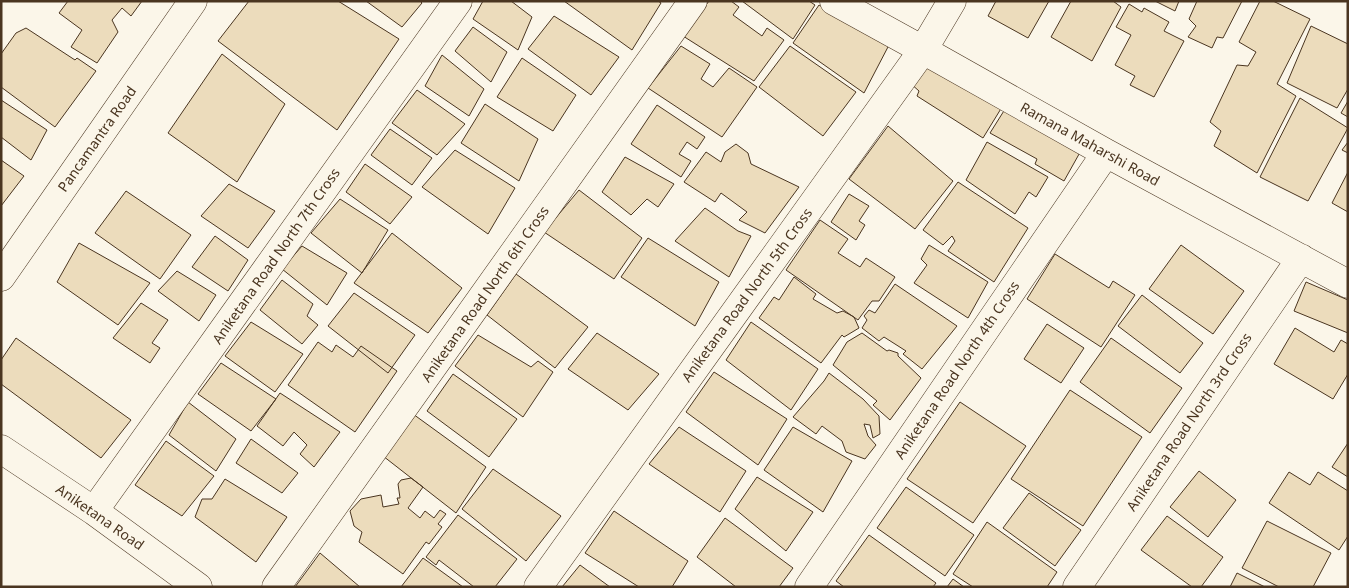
<svg xmlns="http://www.w3.org/2000/svg" width="1349" height="588" viewBox="0 0 1349 588" font-family="'Noto Sans',sans-serif">
<style>
.building{fill:#ecdcbc;stroke:#4a3520}
.lines{fill:none;stroke-linecap:round;stroke-linejoin:round}
.minor-casing{stroke:#4a3520;stroke-width:29}
.minor{stroke:#fbf6e9;stroke-width:28}
.labels{text-anchor:middle;stroke-width:4;stroke-linejoin:round;paint-order:stroke}
.street-label{font-size:14px;fill:#4a3520;stroke:#fbf6e9}
</style>
<rect width="100%" height="100%" fill="#fbf6e9"/>
<path class="building" d="M68,1H142L131,16L122,8L112,20L118,32L97,63L71,47L82,30L59,13Z
M249,1H338L399,39L337,130L218,41Z
M366,1H420L422,3L402,27Z
M483,1H511L532,17L518,50L473,19Z
M564,1H658L661,3L632,50Z
M709,1H731L739,7L733,15L762,36L767,28L784,40L754,81L683,36Z
M742,1H809L815,5L793,39Z
M996,1H1049L1028,38L988,16Z
M1071,1H1113L1121,7L1092,61L1051,37Z
M1155,1H1179L1175,11Z
M1197,1H1242L1223,38L1217,37L1212,48L1188,37L1196,26L1189,19Z
M1260,1H1273L1310,19L1277,84L1296,96L1257,173L1214,146L1221,131L1210,122L1237,65L1248,66L1256,52L1239,42Z
M1129,4L1142,12L1144,8L1169,22L1164,31L1184,41L1154,97L1130,85L1135,76L1115,65L1131,35L1116,27Z
M819,5L889,45L864,93L793,43Z
M554,16L619,57L591,95L528,49Z
M1311,26L1348,44V89L1337,108L1287,83Z
M473,27L507,52L491,82L455,51Z
M26,28L75,60L77,58L96,71L55,127L1,87V54L16,33Z
M681,46L710,64L701,79L713,87L729,68L757,87L722,137L648,88Z
M790,46L856,92L823,136L759,87Z
M222,54L285,104L237,182L168,133Z
M442,55L484,89L469,116L425,86Z
M522,58L576,95L553,131L497,97Z
M924,61L1002,107L983,138L917,96L919,91L910,83Z
M417,90L465,124L437,155L392,123Z
M1300,98L1348,128L1308,201L1260,177Z
M1,100L47,130L31,160L1,137Z
M1348,101V117L1341,113Z
M485,104L538,139L519,181L461,143Z
M657,105L705,137L697,149L687,142L679,154L691,161L681,177L631,144Z
M1007,106L1083,147L1064,181L1035,164L1037,159L990,133Z
M888,126L953,181L915,229L849,179Z
M390,129L432,158L412,185L371,155Z
M987,142L1048,177L1036,197L1029,192L1015,214L966,180Z
M1348,142V153L1342,150Z
M736,144L748,153L751,164L799,187L765,233L739,220L747,212L721,193L715,202L684,182L706,152L721,162L725,152Z
M455,150L515,188L488,234L422,187Z
M625,157L674,184L658,207L647,199L631,215L602,192Z
M1,160L24,176L1,206Z
M365,164L412,197L390,224L346,192Z
M1348,172V212L1332,203Z
M958,182L1028,228L994,282L948,251L955,241L952,236L943,245L923,230Z
M229,184L275,211L248,248L201,216Z
M579,190L642,238L614,279L544,232Z
M126,191L191,235L160,279L95,233Z
M849,194L869,206L859,221L865,225L856,240L831,222Z
M340,199L388,230L362,273L311,233Z
M705,208L738,231L751,236L729,277L675,241Z
M820,220L848,239L838,253L860,267L866,258L895,277L879,301H872L858,320L786,270Z
M392,233L462,288L428,333L354,283Z
M215,236L248,260L228,291L192,267Z
M648,238L719,282L695,326L621,277Z
M79,243L150,283L118,325L57,282Z
M929,245L988,282L968,318L914,283L927,265L921,259Z
M1181,245L1244,291L1213,334L1149,289Z
M302,246L347,273L327,305L282,269Z
M1055,254L1109,288L1113,281L1135,295L1101,347L1027,299Z
M177,271L216,295L199,321L158,291Z
M516,274L588,327L555,368L487,315Z
M794,277L816,294L813,299L837,313L843,311L854,317L859,328L844,337L842,335L821,363L759,318L774,297L779,300Z
M282,280L313,304L307,316L318,325L302,344L260,310Z
M1306,282L1348,300V333L1294,311Z
M895,284L957,326L922,369L903,354L906,351L884,337L879,341L862,328L867,320L864,316L869,310L875,313Z
M354,293L415,335L388,373L328,326Z
M1142,295L1203,343L1180,373L1118,326Z
M141,303L168,320L152,343L160,348L150,363L113,338Z
M251,322L303,354L275,392L225,356Z
M751,322L818,369L791,410L726,360Z
M1047,324L1084,348L1061,383L1024,359Z
M1295,328L1334,352L1341,340L1348,344V374L1333,399L1274,364Z
M597,333L659,374L628,410L568,369Z
M862,333L887,351L889,350L898,353V356L921,378L890,420L873,405L877,401L833,365L847,342Z
M478,335L531,367L538,361L553,372L523,417L455,366Z
M16,338L131,420L101,458L1,384V360Z
M1111,338L1182,388L1150,433L1080,382Z
M318,342L332,352L336,345L353,357L361,346L397,371L355,432L288,385Z
M221,363L276,399L251,431L198,394Z
M714,372L787,419L758,465L686,412Z
M829,373L863,399L879,416L880,434L873,438L870,425L864,424L868,436L876,445L865,459L846,452L842,441L822,426L816,434L793,417L824,381Z
M453,374L517,419L489,457L427,411Z
M1070,390L1142,437L1083,526L1011,479Z
M280,393L340,432L314,467L300,454L307,445L294,432L283,446L257,426Z
M188,402L236,439L216,471L169,435Z
M960,402L1026,446L973,523L907,479Z
M413,414L486,467L456,513L383,456Z
M679,427L746,471L720,512L649,464Z
M793,427L852,461L823,512L764,470Z
M251,439L298,473L282,493L236,463Z
M166,441L214,476L182,516L135,485Z
M1348,443V477L1332,467Z
M493,469L561,516L526,561L462,509Z
M1199,471L1236,500L1208,537L1170,507Z
M1289,472L1310,485L1318,472L1348,491V536L1339,550L1269,503Z
M757,477L813,512L786,551L735,509Z
M411,478L423,487L408,508L420,518L425,511L434,518L440,510L446,514L438,524L442,527L429,544L426,542L403,574L359,542L362,532L354,526L350,511L361,499L381,495L383,507L399,504L397,498H400L398,484L401,480Z
M225,479L287,517L256,562L195,517L202,499H212Z
M906,487L974,535L945,576L877,528Z
M1029,493L1081,530L1055,566L1003,528Z
M614,511L688,561L672,587H639L585,553Z
M458,515L517,559L495,587H474L439,560L436,565L426,557Z
M1167,516L1223,557L1201,587H1192L1141,550Z
M725,518L793,568L779,587H736L697,557Z
M1267,521L1331,553L1313,587H1279L1242,568Z
M987,522L1057,572L1047,587H973L953,574Z
M869,535L936,583L933,587H844L836,581Z
M320,553L360,587H295Z
M423,558L463,587H401Z
M580,565L610,587H562Z
M1237,573L1265,587H1230Z
M953,579L964,587H947Z"/>
<g class="lines">
<defs>
<path id="minor" d="M834,1L923,50L1106,153L1348,284
M1,277L193,1
M1,449L94,511L198,587
M94,511L458,1
M276,587L693,1
M538,587L923,50L952,1
M809,587L1106,153
M1077,587L1301,258"/>
</defs>
<use href="#minor" class="minor-casing"/>
<use href="#minor" class="minor"/>
</g>
<g class="labels">
<g class="street-label">
<text transform="translate(97 139) rotate(-55)" y="5">Pancamantra Road</text>
<text transform="translate(1090 144) rotate(29)" y="5">Ramana Maharshi Road</text>
<text transform="translate(276 256) rotate(-55)" y="5">Aniketana Road North 7th Cross</text>
<text transform="translate(485 294) rotate(-55)" y="5">Aniketana Road North 6th Cross</text>
<text transform="translate(747 295) rotate(-54)" y="5">Aniketana Road North 5th Cross</text>
<text transform="translate(957 370) rotate(-56)" y="5">Aniketana Road North 4th Cross</text>
<text transform="translate(1189 422) rotate(-56)" y="5">Aniketana Road North 3rd Cross</text>
<text transform="translate(100 517) rotate(35)" y="5">Aniketana Road</text>
</g>
</g>
<rect width="1349" height="588" fill="none" stroke="#4a3520" stroke-width="5"/>
</svg>
